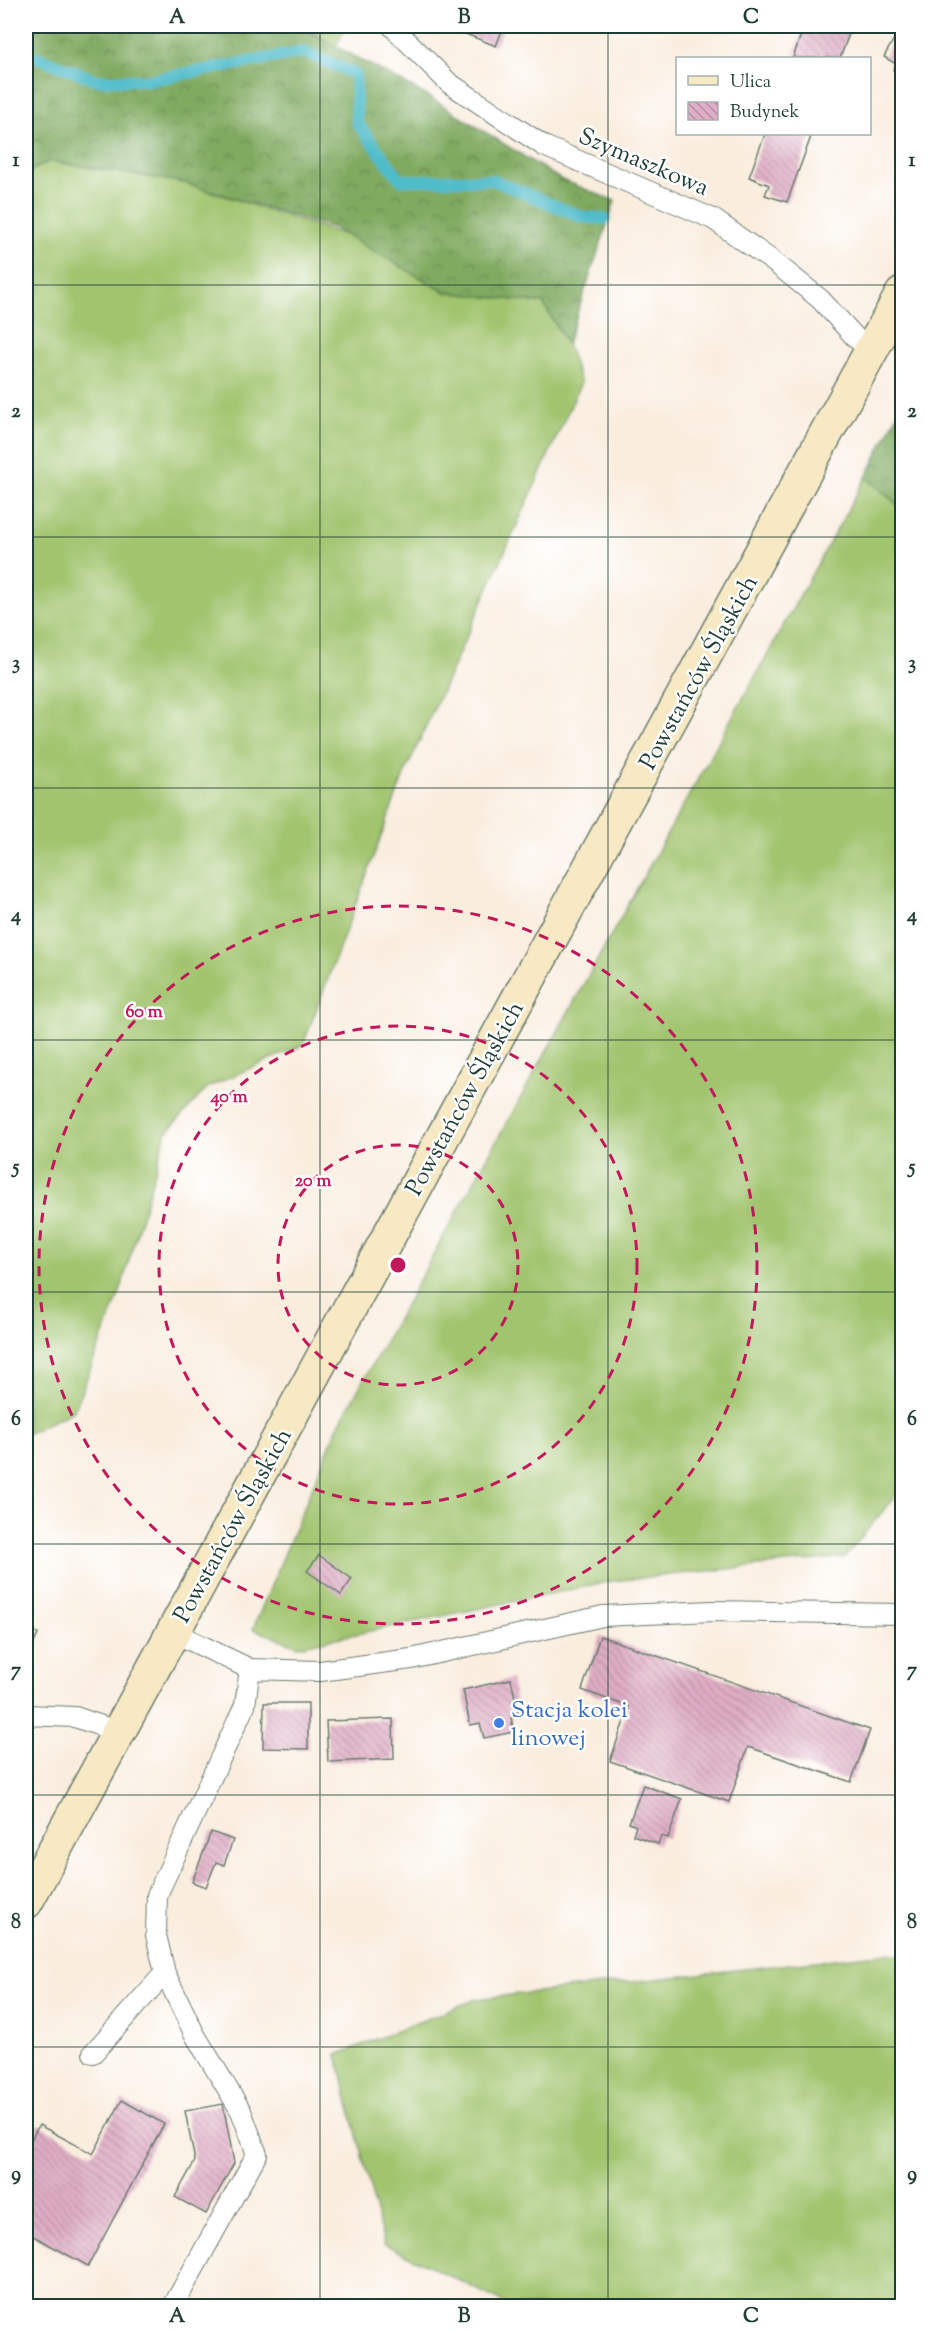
<svg xmlns="http://www.w3.org/2000/svg" width="928" height="2332" viewBox="0 0 928 2332" font-family="'Sorts Mill Goudy',serif">
<style>
.grass{fill:#a1c46e;stroke:#608051;stroke-width:1.5}
.forest{fill:url(#forest-crowns);stroke:#50744a;stroke-width:1.5}
.lines{fill:none;stroke-linecap:round;stroke-linejoin:round}
.stream{stroke:#50bcca;stroke-width:12}
.building{fill:url(#building-back-hatch)}
.lane-casing{stroke:#6b7b70;stroke-width:22}
.secondary-casing{stroke:#6b7b70;stroke-width:36}
.lane{stroke:#fff;stroke-width:20}
.secondary{stroke:#f7e9c3;stroke-width:33}
.grid{fill:none;stroke:#1f3d34;stroke-width:1.5;stroke-opacity:0.55}
.ring{fill:none;stroke:#c2185b;stroke-width:3;stroke-dasharray:10 8}
.shop-dot{fill:#3f7fe0;stroke:#fff;stroke-width:2}
.labels{text-anchor:middle;stroke-width:5;stroke-linejoin:round;paint-order:stroke}
.street-label{font-size:24px;fill:#1f3d34;stroke:#fff}
.shop-label{font-size:24px;fill:#366cbe;stroke:#fff;text-anchor:start}
.centre{fill:#c2185b;stroke:#fff;stroke-width:3}
.ring-label{font-size:18px;text-anchor:middle;font-weight:bold;fill:#c2185b;stroke:#fff;stroke-width:5;stroke-linejoin:round;paint-order:stroke}
.neatline{fill:none;stroke:#1f3d34;stroke-width:2}
.grid-label{font-size:20px;text-anchor:middle;font-weight:bold;fill:#1f3d34}
</style>
<defs>
<pattern id="forest-crowns" width="20" height="18" patternUnits="userSpaceOnUse" patternTransform="scale(1.5)"><rect width="20" height="18" fill="#80aa61"/><path d="M2 6a3 3 0 1 1 6 0M12 15a3 3 0 1 1 6 0" fill="none" stroke="#688c51"/></pattern>
<pattern id="building-back-hatch" width="6" height="6" patternUnits="userSpaceOnUse" patternTransform="scale(1.5)"><rect width="6" height="6" fill="#e0aec6"/><path d="M-1 5l2 2M0 0l6 6M5-1l2 2" fill="none" stroke="#b58fa2"/></pattern>
</defs>
<rect width="100%" height="100%" fill="#fff"/>
<filter id="ink" filterUnits="userSpaceOnUse"><feTurbulence type="fractalNoise" baseFrequency=".0167" numOctaves="2"/><feDisplacementMap in="SourceGraphic" scale="12" xChannelSelector="R" yChannelSelector="G"/><feConvolveMatrix kernelMatrix="1 2 1 2 8 2 1 2 1" color-interpolation-filters="sRGB"/></filter>
<filter id="wash" filterUnits="userSpaceOnUse"><feTurbulence type="fractalNoise" baseFrequency=".008" numOctaves="4" result="noise"/><feDisplacementMap in="SourceGraphic" scale="24" xChannelSelector="R" yChannelSelector="G"/><feGaussianBlur stdDeviation="1.35" result="paint"/><feColorMatrix in="noise" values="0 0 0 0 0 0 0 0 0 0 0 0 0 0 0 0 0 1.4 0 .05"/><feComposite in="paint" operator="in"/></filter>
<g filter="url(#wash)">
<rect width="100%" height="100%" fill="#f9edde"/>
<path class="grass" d="M299,26H347L336,46Z
M49,161L181,182L349,236L445,292L543,303L567,344L581,383L404,775L303,1045L208,1087L166,1133L119,1295L74,1411L26,1434V174Z
M866,477L902,509V1488L845,1557L612,1581L298,1646L253,1629L338,1426Z
M888,1953L902,1956V2306H511L384,2244L337,2055L476,1999Z"/>
<path class="forest" d="M26,26H299L431,98L560,179L615,201L567,344L543,303L445,292L334,228L181,182L49,161L26,174Z
M902,405V508L866,477Z"/>
<g class="lines">
<path class="stream" d="M26,56H34L97,80H150L304,52L355,74L357,123L401,180H493L582,217L605,219"/>
</g>
<g id="blocks">
<path class="building" d="M454,26H504L496,46L453,29Z
M804,26H852L840,58H793Z
M901,26H902V75L893,70L896,64L884,57Z
M765,134H812L787,202L765,195L769,185L749,177Z
M319,1555L352,1579L341,1595L307,1571Z
M26,1628L38,1634L26,1662Z
M600,1636L870,1730L851,1782L748,1747L729,1802L610,1761L629,1707L582,1690Z
M511,1679L519,1716L511,1718L514,1732L484,1738L480,1723L470,1725L463,1690Z
M264,1703H308V1749L263,1748Z
M393,1719L394,1759L328,1762L326,1721Z
M643,1785L682,1799L668,1838L661,1836L658,1844L633,1835L636,1826L629,1823Z
M211,1832L233,1840L224,1865L216,1862L206,1887L192,1882Z
M122,2100L164,2124L88,2266L26,2232V2149L39,2125L93,2154Z
M223,2104L234,2163L206,2214L175,2197L195,2161L185,2111Z"/>
</g>
</g>
<g filter="url(#ink)">
<use href="#blocks" fill-opacity="0" stroke="#6b7b70" stroke-width="1.5"/>
<g class="lines">
<defs>
<path id="lane" d="M392,26L449,83L544,146L713,219L774,262L820,299L856,338L871,351
M173,1632L250,1669L320,1671L411,1659L603,1616L712,1611L902,1614
M26,1715L75,1717L119,1732
M165,1973L195,2035L241,2111L257,2154L173,2306
M93,2053L165,1973L156,1935L157,1895L245,1705L250,1669"/>
<path id="secondary" d="M26,1902L902,294"/>
</defs>
<use href="#lane" class="lane-casing"/>
<use href="#secondary" class="secondary-casing"/>
<use href="#lane" class="lane"/>
<use href="#secondary" class="secondary"/>
</g>
</g>
<path class="grid" d="M320,26V2306M608,26V2306M26,285H902M26,537H902M26,788H902M26,1040H902M26,1292H902M26,1544H902M26,1795H902M26,2047H902"/>
<g class="ring">
<circle cx="398" cy="1265" r="120"/>
<circle cx="398" cy="1265" r="239"/>
<circle cx="398" cy="1265" r="359"/>
</g>
<circle class="shop-dot" cx="499" cy="1723" r="6"/>
<g class="labels">
<g class="street-label">
<text transform="translate(644 161) rotate(23)" y="8">Szymaszkowa</text>
<text transform="translate(698 672) rotate(-61)" y="8">Powstańców Śląskich</text>
<text transform="translate(464 1098) rotate(-61)" y="8">Powstańców Śląskich</text>
<text transform="translate(232 1525) rotate(-61)" y="8">Powstańców Śląskich</text>
</g>
<g class="shop-label">
<text x="511" y="1717">Stacja kolei<tspan x="511" dy="28">linowej</tspan></text>
</g>
</g>
<circle cx="398" cy="1265" r="9" class="centre"/>
<g class="ring-label">
<text x="144" y="1017">60 m</text>
<text x="229" y="1102">40 m</text>
<text x="313" y="1186">20 m</text>
</g>
<rect width="928" height="2332" fill="none" stroke="#fff" stroke-width="66"/>
<rect x="676" y="57" width="195" height="78" fill="#ffffff" stroke="#a5b1ae" stroke-width="1.5"/>
<rect x="688" y="76" width="30" height="9" fill="#f7e9c3" stroke="#a5b1ae" stroke-width="1.5"/>
<text x="730" y="87" font-size="18" fill="#1f3d34">Ulica</text>
<rect x="688" y="102" width="30" height="18" fill="url(#building-back-hatch)" stroke="#a5b1ae" stroke-width="1.5"/>
<text x="730" y="117" font-size="18" fill="#1f3d34">Budynek</text>
<rect x="33" y="33" width="862" height="2266" class="neatline"/>
<g class="grid-label">
<text x="177" y="23">A</text>
<text x="464" y="23">B</text>
<text x="751" y="23">C</text>
<text x="16" y="166">1</text>
<text x="912" y="166">1</text>
<text x="16" y="417">2</text>
<text x="912" y="417">2</text>
<text x="16" y="669">3</text>
<text x="912" y="669">3</text>
<text x="16" y="921">4</text>
<text x="912" y="921">4</text>
<text x="16" y="1173">5</text>
<text x="912" y="1173">5</text>
<text x="16" y="1425">6</text>
<text x="912" y="1425">6</text>
<text x="16" y="1676">7</text>
<text x="912" y="1676">7</text>
<text x="16" y="1928">8</text>
<text x="912" y="1928">8</text>
<text x="16" y="2180">9</text>
<text x="912" y="2180">9</text>
<text x="177" y="2322">A</text>
<text x="464" y="2322">B</text>
<text x="751" y="2322">C</text>
</g>
</svg>
